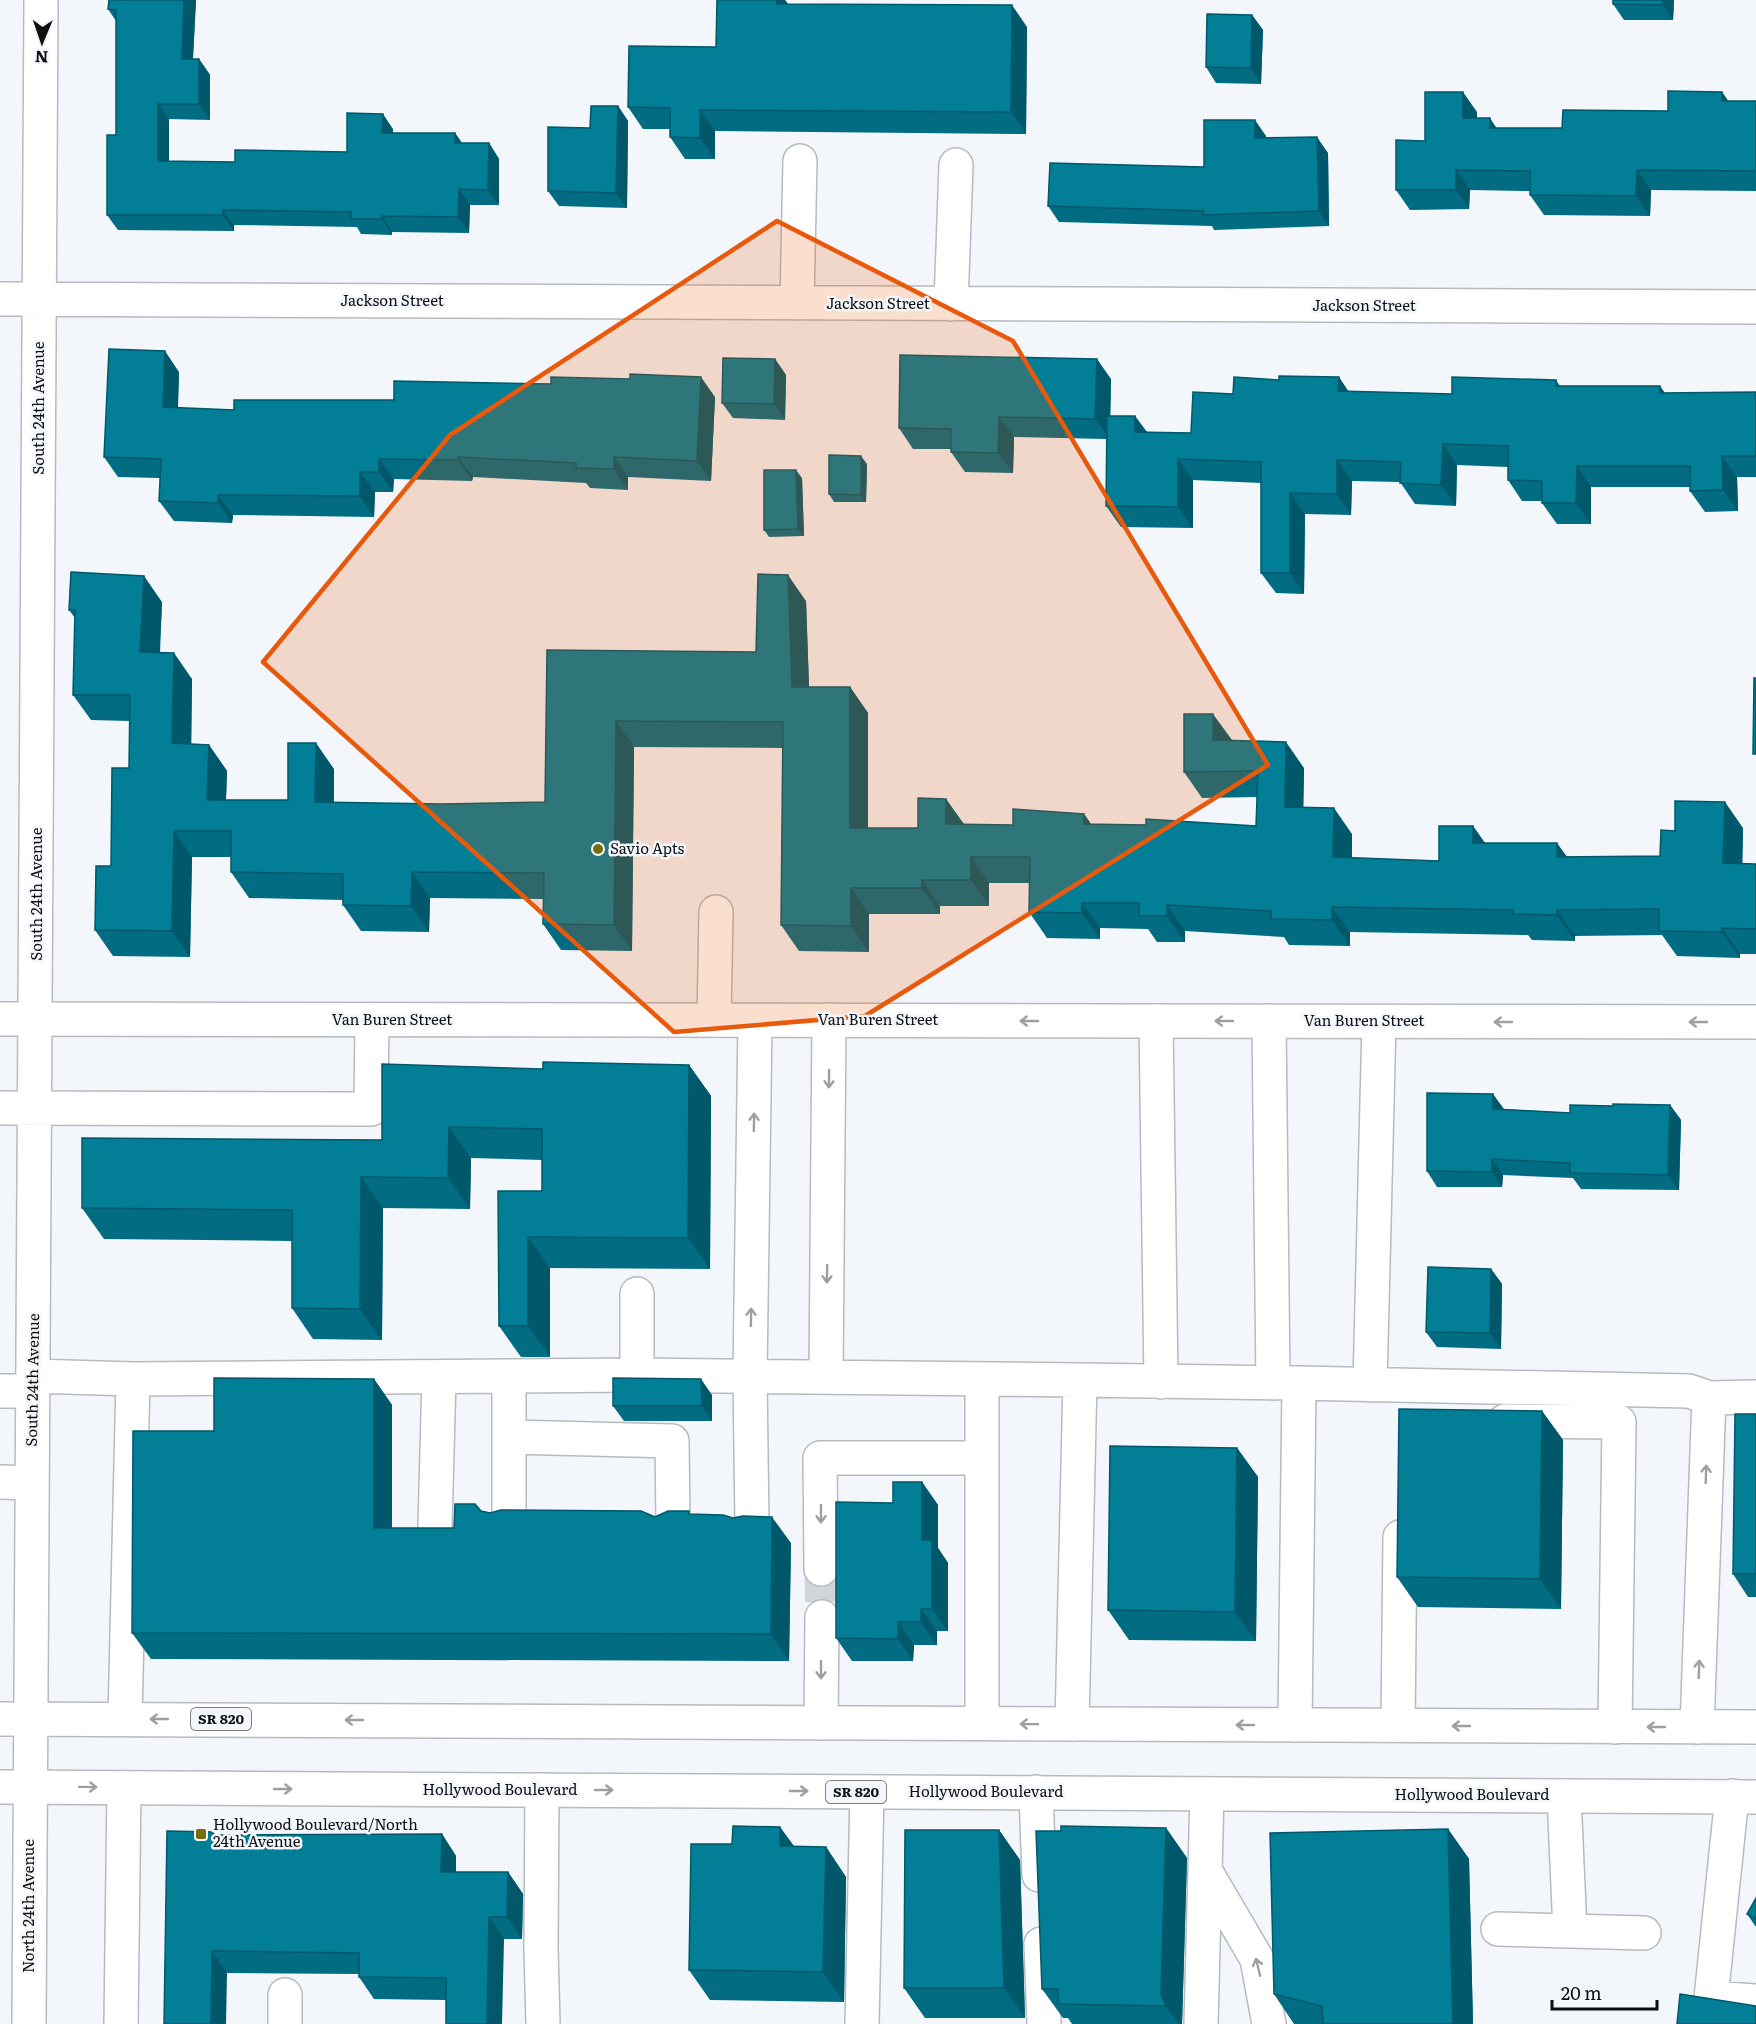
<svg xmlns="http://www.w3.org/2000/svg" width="1756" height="2024" viewBox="0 0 1756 2024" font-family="Literata,serif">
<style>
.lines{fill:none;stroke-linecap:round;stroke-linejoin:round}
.minor-tunnel{stroke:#d1d4d8;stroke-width:33;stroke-dasharray:33 16;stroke-linecap:butt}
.minor-casing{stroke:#b7babe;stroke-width:36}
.major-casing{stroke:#b7babe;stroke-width:36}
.minor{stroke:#fff;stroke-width:33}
.major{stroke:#fff;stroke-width:33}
.wall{fill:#026c82}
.shaded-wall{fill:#01586a}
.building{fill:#027e97;stroke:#01586a;stroke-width:1.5}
.oneway{stroke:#9f9f9f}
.marked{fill:#e8590c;fill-opacity:0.2;stroke:#e8590c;stroke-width:4.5;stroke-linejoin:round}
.poi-dot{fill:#766e0d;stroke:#f3f7fb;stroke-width:2}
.labels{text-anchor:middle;stroke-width:5;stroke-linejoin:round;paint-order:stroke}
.shield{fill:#f3f7fb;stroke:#535556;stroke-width:1.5}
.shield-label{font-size:14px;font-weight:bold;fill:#0e0f10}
.street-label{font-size:15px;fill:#0e0f10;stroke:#f3f7fb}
.poi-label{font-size:15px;fill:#0e0f10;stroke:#f3f7fb;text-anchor:start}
</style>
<rect width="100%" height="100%" fill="#f3f7fb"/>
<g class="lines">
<path class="minor-tunnel" d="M821,1569L822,1617"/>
<defs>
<path id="minor" d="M0,299L1756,307
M797,303L800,161
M951,304L956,165
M714,1020L716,912
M1156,1021L1161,1382
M1269,1021L1273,1383
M0,1108L371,1109L372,1020
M637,1375V1294
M33,1376L133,1379L637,1375L1080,1380
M826,1376L829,1020
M509,1377V1521
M982,1379V1723
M1299,1383L1689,1391L1709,1398L1756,1397
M1370,1385L1379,1022
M0,1391H33
M1505,1421L1619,1422L1615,1727
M510,1437L672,1441L673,1525
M0,1482L32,1483
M435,1526L439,1377
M752,1526L750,1376L755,1021
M821,1569L820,1458H981
M125,1719L133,1379
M821,1723L822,1617
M1072,1724L1080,1380L1299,1383L1295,1725
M1398,1725L1400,1537
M1697,1727L1709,1398
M542,1790L541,1949L543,2024
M1036,1792L1039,1875
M1732,1796L1711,1998L1756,2001
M1206,1872L1257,1959L1269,2024
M1498,1929L1570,1931L1564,1796
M1570,1931L1644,1933
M1041,1944L1044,2024
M29,2024L41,0
M121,2024L124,1788
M285,2024V1995
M862,2024L867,1792
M1201,2024L1207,1794"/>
<path id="major" d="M0,1019L1756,1022
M0,1719L1756,1727
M0,1787L1756,1797"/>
</defs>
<use href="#minor" class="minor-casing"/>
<use href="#major" class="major-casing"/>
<use href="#minor" class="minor"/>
<use href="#major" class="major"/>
</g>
<path class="wall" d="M196,0L193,59H199L210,75V120L169,119V161L235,162L347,152L393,129V133H455L462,143H489L499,159V205H470L469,233L392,232V235L361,234L357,227L234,225V231L118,230L107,215L116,135V21L108,9Z
M717,0H785L788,4L1027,27L1026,134L715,131V159H685L670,137V129H643L628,107L716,47Z
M1674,0L1673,20H1624L1613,4Z
M1252,15L1263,30L1261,84L1216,83L1206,67Z
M1722,92L1728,101H1756V191L1651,190L1650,216L1544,215L1530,195V191L1470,190L1469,209L1410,210L1396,190L1425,141L1477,112V118L1496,128H1562L1668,111Z
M618,106L628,121L627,208L559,206L548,191L590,128Z
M1266,136V138L1328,153L1329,226L1214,230L1212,226L1059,222L1048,206L1204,167Z
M775,359L786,375L785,420L733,418L722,403Z
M179,372L178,408L234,410L394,400L715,397L711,481L628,477V490L590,488L586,483L473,477L472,481L394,479L393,492H375L374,517L233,515L232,523L174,521L159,501L160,478L118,477L104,457Z
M1111,379L1110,416H1135L1147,432L1191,433L1233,394L1349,391L1452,394L1556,380L1560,386L1665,393L1756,392V477H1737L1738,511L1705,512L1690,491V487H1591V524H1557L1542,503V501H1522L1508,480V467L1457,465L1456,506L1415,504L1400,482L1352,481L1351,515L1305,514L1304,594L1276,593L1261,573V483L1193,480V528L1121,527L1106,506L1107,439L1014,437L1013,473L965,472L951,452V449H913L899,428Z
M867,464L866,502H834L829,494Z
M802,478L804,536L769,537L764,530Z
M806,601L809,687H850L868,713V828H918L946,799L964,824L1013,825L1084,814L1091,824L1256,826L1257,797L1202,798L1184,772L1232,740L1304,768L1303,808L1352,834V858L1439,861L1473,826L1485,843L1567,857L1660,856L1675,831L1743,828L1742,864H1756V954H1740V958L1677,956L1662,935L1575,936V941L1532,940L1528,935L1350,932V946L1289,945L1284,937L1185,931V942H1157L1148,929L1100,928V939L1047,938L1029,912V883H989V906H940V914H869V952L799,951L781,925L783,748L634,747L632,951L561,950L543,924V899L430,898L429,932L361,931L343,905V900L249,898L231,872V857H192L190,957L113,956L95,930L111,866L129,768V721L91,720L73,695L75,618L69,610L162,602L160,653L192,679L191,744L209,745L227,771L226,800H288L334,769V803L442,804L545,802L547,650L756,652Z
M689,1065L711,1096L710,1269L550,1268V1357H521L499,1326L542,1191V1160L471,1158L470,1209L383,1208L382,1340L313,1339L292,1308V1241L104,1239L82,1208L382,1140L543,1069Z
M1670,1105L1681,1120L1679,1190L1581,1189L1573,1178L1503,1175L1502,1187H1437L1427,1171L1504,1109L1570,1113L1613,1106Z
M1491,1269L1502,1284L1501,1349L1437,1347L1426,1332Z
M374,1379L392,1405V1528H454L481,1511L490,1513L655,1517L692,1514L791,1543L789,1661L151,1659L132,1633L214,1431Z
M712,1395V1421H624L613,1406Z
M1542,1411L1563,1440L1561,1609L1418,1607L1397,1577Z
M1756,1414V1597H1748L1733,1574Z
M1237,1448L1258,1477L1256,1641L1129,1640L1108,1610Z
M922,1482L938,1505V1548L948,1563V1631H937V1645H914L913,1661H852L836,1638L893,1503Z
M780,1827L794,1846L826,1847L846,1877L844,2002L710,2000L689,1970L732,1844Z
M1166,1828L1187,1858L1182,2024H1072L1068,2018H1063L1042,1989Z
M1448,1829L1469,1859L1473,2024H1294L1274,1994Z
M999,1830L1020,1860L1025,2018H925L904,1988Z
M213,1832L216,1835L442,1834L456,1856V1872H508L523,1894L522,1939H504L446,2000L374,1999L359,1977V1974L227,1973L164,2024Z
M1756,1898V1927L1747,1914Z"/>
<path class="shaded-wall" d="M184,0H196L192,75L182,59Z
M777,0H785L793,11L777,4Z
M1663,0H1674L1673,20L1663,5Z
M1012,5L1027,27L1026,134L1011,112Z
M1252,15L1263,30L1261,84L1251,68Z
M199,59L210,75V120L199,104Z
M1463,92L1477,112V138L1463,118Z
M1722,92L1736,112L1722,101Z
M158,104L169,119V177L158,161Z
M618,106L628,121L627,208L616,193Z
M700,110L715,131V159L700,138Z
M383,114L393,129V148L382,133Z
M1490,118L1503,138L1490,128Z
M1255,120L1266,136V154L1255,138Z
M455,133L466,149L455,143Z
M1317,137L1328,153L1329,226L1319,211Z
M489,143L499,159V205L488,190Z
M1456,170L1470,190L1469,209L1456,190Z
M1637,170L1651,190L1650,216L1636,196Z
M459,189L470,205L469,233L458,217Z
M223,210L234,225V231L223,215Z
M382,216L392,232V235L382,219Z
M165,351L179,372L177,427L163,407Z
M775,359L786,375L785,420L774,404Z
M1097,359L1111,379L1110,439L1095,419Z
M701,377L715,397L711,481L697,461Z
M1339,377L1353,398L1338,391Z
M1660,386L1675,407L1660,393Z
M1135,416L1150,437L1135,432Z
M999,417L1014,437L1013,473L998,453Z
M1443,444L1457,465L1456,506L1441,485Z
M861,456L867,464L866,502L861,495Z
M1722,456L1737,477L1738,511L1723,490Z
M458,457L473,477L472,481L458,460Z
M614,457L628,477V490L614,469Z
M379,459L394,479L393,492L379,472Z
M1178,459L1193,480V528L1178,507Z
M1337,460L1352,481L1351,515L1337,494Z
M1577,466L1591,487V524L1576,503Z
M796,470L802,478L804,536L798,529Z
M360,472L375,492L374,517L360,496Z
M1290,493L1305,514L1304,594L1290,573Z
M218,495L233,515L232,523L218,503Z
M788,575L806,601L810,713L792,687Z
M144,576L162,602L158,678L140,652Z
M174,653L192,679L191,769L172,743Z
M850,687L868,713V854L850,828Z
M1213,714L1232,740H1213Z
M616,721L634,747L632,951L614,925Z
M1286,742L1304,768L1303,833L1285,807Z
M316,743L334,769L333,828L315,802Z
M209,745L227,771L225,826L207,800Z
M946,799L964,825L946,824Z
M1725,802L1743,828L1742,889L1723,863Z
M1334,808L1352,834L1351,883L1333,857Z
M1084,814L1102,840L1084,824Z
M1473,826L1491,852L1473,843Z
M174,831L192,857L190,957L172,931Z
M1557,843L1576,869L1557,857Z
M971,857L989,883V906L971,880Z
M412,872L430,898L429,932L411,906Z
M922,880L940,906V914L922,888Z
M851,888L869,914V952L851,926Z
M1082,903L1100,928V939L1082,913Z
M1167,905L1185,931V942L1167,916Z
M1332,907L1350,932V946L1332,920Z
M1557,910L1575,936V941L1557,915Z
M1722,928L1740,954V958L1722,932Z
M689,1065L711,1096L710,1269L688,1238Z
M1493,1094L1504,1109L1503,1124L1493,1109Z
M1670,1105L1681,1120L1679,1190L1668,1175Z
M449,1127L471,1158L470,1209L448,1178Z
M1492,1159L1503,1175L1502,1187L1492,1172Z
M361,1177L383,1208L382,1340L360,1309Z
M528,1237L550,1268V1357L528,1326Z
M1491,1269L1502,1284L1501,1349L1490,1333Z
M374,1379L392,1405V1554L374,1528Z
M701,1379L712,1395V1421L702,1406Z
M1542,1411L1563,1440L1561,1609L1540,1579Z
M1237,1448L1258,1477L1256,1641L1235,1612Z
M922,1482L938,1505V1548L948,1563V1631L932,1609L922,1540Z
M772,1517L791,1543L789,1661L771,1634Z
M921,1609L937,1631V1645L921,1622Z
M898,1622L914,1645L913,1661L898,1639Z
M780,1827L801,1857L780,1846Z
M1166,1828L1187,1858L1182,2024H1179L1166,2006L1161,1994Z
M1448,1829L1469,1859L1473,2024H1453Z
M999,1830L1020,1860L1025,2018L1004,1988Z
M442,1834L456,1856V1893L441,1872Z
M826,1847L846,1877L844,2002L823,1972Z
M508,1872L523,1894L522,1939L507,1917Z
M489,1917L504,1939L502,2024H487Z
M212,1951L227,1973L226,2024H211Z"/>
<path class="building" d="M109,0H184L182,59H199V104H158V161L235,162V150L347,152V113L383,114L382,133H455V143H489L488,190L459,189L458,217L382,216V219H351V212L223,210V215H107V135H116V10L108,9Z
M717,0H777V4L1012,5L1011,112L700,110V138L670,137V108L628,107L629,46L716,47Z
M1613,0H1663V5L1613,4Z
M1207,14L1252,15L1251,68L1206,67Z
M1668,91L1722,92V101H1756V171L1637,170L1636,196L1530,195V171L1456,170V190H1396V140L1425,141V92H1463V118H1490V128H1562L1563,110L1668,111Z
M591,106H618L616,193L548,191V127L590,128Z
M1204,120H1255V138L1317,137L1319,211L1203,215L1204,211L1048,206L1050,163L1204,167Z
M109,349L165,351L163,407L234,410V400H394V381L551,384V377L630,379V374L701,377L697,461L614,457V469L576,468V463L458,457V460L379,459V472H360V496L218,495V503L159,501L161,459L104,457Z
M900,355L1097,359L1095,419L999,417L998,453L951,452V429L899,428Z
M723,358L775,359L774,404L722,403Z
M1279,376L1339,377L1338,391L1452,394V377L1556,380V386H1660V393L1756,392V456H1722L1723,490L1690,491V466H1577L1576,503H1542V481L1508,480V446L1443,444L1441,485L1400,483L1401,462L1337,460V494L1290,493V573H1261V462L1178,459V507L1106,506L1107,416H1135V432L1191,433L1193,392L1233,394L1234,377L1279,380Z
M829,455L861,456V495L829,494Z
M764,470H796L798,529L764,530Z
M71,572L144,576L140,652L174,653L172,743L209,745L207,800H288V743H316L315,802L442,804L545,802L547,650L756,652L758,574L788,575L792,687H850V828H918V798L946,799V824L1013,825V809L1084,814V824L1146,825V819L1256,826L1258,771L1184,772V714H1213V740L1286,742L1285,807L1334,808L1333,857L1439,861V826H1473V843H1557V857L1660,856L1661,830L1675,831V801L1725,802L1723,863L1756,864V929L1722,928V932L1659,931V909L1557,910V915L1513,914V910L1332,907V920L1271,919V911L1167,905V916H1139V903H1082V913L1029,912L1030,857H971V880H922V888H851V926L781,925L783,722L616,721L614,925L543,924L544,873L412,872L411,906L343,905V874L231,872V831H174L172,931L95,930L96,866H111L112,768H129L130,695H73L75,610H69Z
M1754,678H1756V754H1753Z
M543,1062L689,1065L688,1238L528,1237V1326H499L498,1191H542V1129L449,1127L448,1178L361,1177L360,1309L292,1308V1210L82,1208V1138L382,1140V1064L543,1069Z
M1427,1093L1493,1094V1109L1570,1113V1105L1613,1106V1104L1670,1105L1668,1175L1570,1173V1163L1492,1159V1172L1427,1171Z
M1428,1267L1491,1269L1490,1333L1426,1332Z
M214,1378L374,1379V1528H454L455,1504H475L481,1511L490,1513L501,1510L641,1511L655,1517L668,1511H689V1514L723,1515L733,1518L743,1516L772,1517L771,1634L132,1633L133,1431H214Z
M613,1378L701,1379L702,1406H613Z
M1399,1409L1542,1411L1540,1579L1397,1577Z
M1735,1414H1756V1574H1733Z
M1110,1446L1237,1448L1235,1612L1108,1610Z
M893,1482H922V1540H932V1609H921V1622H898V1639L836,1638V1502L893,1503Z
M733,1826L780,1827V1846L826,1847L823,1972L689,1970L691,1844H732Z
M1061,1826L1166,1828L1161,1994L1166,2006L1058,2004V1989H1042L1036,1831H1061Z
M1448,1829L1453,2024H1323L1322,2006L1274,1994L1270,1833Z
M905,1830H999L1004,1988H904Z
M167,1831L213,1832V1835L442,1834L441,1872H508L507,1917H489L487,2024H446V1978L359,1977V1953L212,1951L211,2024H164Z
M1756,1898V1919L1747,1914Z
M1680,1994L1756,2006V2024H1677Z"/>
<defs><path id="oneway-shaft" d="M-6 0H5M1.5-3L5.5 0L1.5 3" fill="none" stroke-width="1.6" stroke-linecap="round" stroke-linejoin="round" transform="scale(1.5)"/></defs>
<g class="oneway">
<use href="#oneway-shaft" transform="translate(1029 1021) rotate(-180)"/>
<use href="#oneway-shaft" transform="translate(1224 1021) rotate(-180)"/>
<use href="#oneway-shaft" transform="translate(1503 1022) rotate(-180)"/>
<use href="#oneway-shaft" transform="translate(1698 1022) rotate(-180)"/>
<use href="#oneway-shaft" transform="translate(829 1079) rotate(91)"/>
<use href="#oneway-shaft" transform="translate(754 1122) rotate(-89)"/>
<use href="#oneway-shaft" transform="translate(827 1274) rotate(91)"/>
<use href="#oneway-shaft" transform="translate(751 1317) rotate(-89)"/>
<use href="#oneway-shaft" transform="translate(1706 1474) rotate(-88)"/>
<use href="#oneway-shaft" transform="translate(821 1514) rotate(90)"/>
<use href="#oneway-shaft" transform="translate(1699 1669) rotate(-88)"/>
<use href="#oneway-shaft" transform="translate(821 1670) rotate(90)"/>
<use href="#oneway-shaft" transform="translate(159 1719) rotate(-180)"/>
<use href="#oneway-shaft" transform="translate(354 1720) rotate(-180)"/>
<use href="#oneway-shaft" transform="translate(1029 1724) rotate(-179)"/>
<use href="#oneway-shaft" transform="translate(1245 1725) rotate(-180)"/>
<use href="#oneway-shaft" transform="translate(1461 1726) rotate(-180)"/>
<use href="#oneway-shaft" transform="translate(1656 1727) rotate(-180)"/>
<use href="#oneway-shaft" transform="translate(88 1787) rotate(1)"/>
<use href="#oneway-shaft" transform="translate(283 1789)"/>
<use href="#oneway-shaft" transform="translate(604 1790)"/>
<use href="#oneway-shaft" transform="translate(799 1791)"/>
<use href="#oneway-shaft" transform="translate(1258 1967) rotate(-104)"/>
</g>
<path class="marked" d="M777,221L1013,341L1268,765L865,1016L674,1032L263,662L450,435Z"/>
<g class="poi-dot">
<circle cx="598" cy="849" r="6"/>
<rect x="195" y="1828" width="12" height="12" rx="3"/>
</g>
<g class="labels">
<g class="shield">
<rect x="191" y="1708" width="60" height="22" rx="4.5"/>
<rect x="826" y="1781" width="60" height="22" rx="4.5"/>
</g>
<g class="shield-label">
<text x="221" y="1724">SR 820</text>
<text x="856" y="1797">SR 820</text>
</g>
<g class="street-label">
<text x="392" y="306">Jackson Street</text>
<text x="878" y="309">Jackson Street</text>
<text x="1364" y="311">Jackson Street</text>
<text transform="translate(39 408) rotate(-90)" y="5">South 24th Avenue</text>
<text transform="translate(37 894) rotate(-90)" y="5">South 24th Avenue</text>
<text x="392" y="1025">Van Buren Street</text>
<text x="878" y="1025">Van Buren Street</text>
<text x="1364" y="1026">Van Buren Street</text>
<text transform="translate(33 1380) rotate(-89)" y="5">South 24th Avenue</text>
<text x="500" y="1795">Hollywood Boulevard</text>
<text x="986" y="1797">Hollywood Boulevard</text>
<text x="1472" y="1800">Hollywood Boulevard</text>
<text transform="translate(29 1906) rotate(-90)" y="5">North 24th Avenue</text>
</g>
<g class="poi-label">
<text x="610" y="854">Savio Apts</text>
<text x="213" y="1830">Hollywood Boulevard/North<tspan x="213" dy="17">24th Avenue</tspan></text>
</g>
</g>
<g transform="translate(42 42) rotate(182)" stroke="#f3f7fb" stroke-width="4.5" paint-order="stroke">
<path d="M0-4.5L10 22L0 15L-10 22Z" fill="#0e0f10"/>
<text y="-9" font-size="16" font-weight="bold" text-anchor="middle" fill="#0e0f10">N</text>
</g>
<path d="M1552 2000v9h105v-9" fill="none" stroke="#0e0f10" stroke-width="3"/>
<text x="1561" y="2000" font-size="18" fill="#0e0f10" stroke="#f3f7fb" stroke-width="4.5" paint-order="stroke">20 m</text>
</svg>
